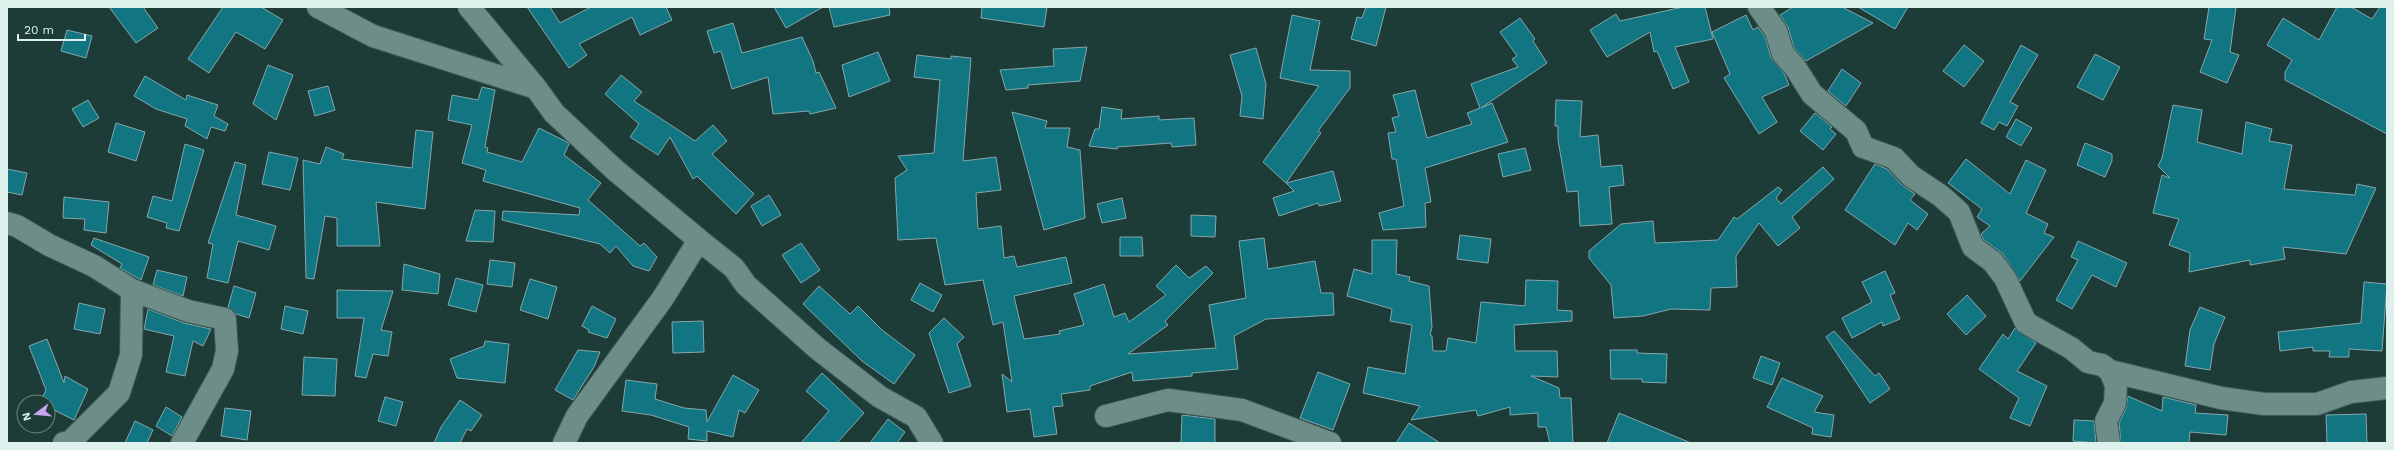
<svg xmlns="http://www.w3.org/2000/svg" width="2394" height="450" viewBox="0 0 2394 450" font-family="'Work Sans',sans-serif">
<style>
.building{fill:#117681;stroke:#85a7ac}
.lines{fill:none;stroke-linecap:round;stroke-linejoin:round}
.minor-casing{stroke:#3c5954;stroke-width:24}
.minor{stroke:#6d8e88;stroke-width:22}
</style>
<rect width="100%" height="100%" fill="#1d3c37"/>
<path class="building" d="M109,7H143L158,28L136,43Z
M223,7H261L283,20L265,49L236,32L209,73L188,59Z
M527,7H550L560,23L591,7H666L672,20L640,35L632,17L579,44L587,55L569,68Z
M774,7H823L786,28Z
M829,7H889L890,15L834,27Z
M982,7H1047L1044,27L981,18Z
M1366,7H1386L1376,46L1351,39L1357,17L1362,18Z
M1683,7H1705L1713,39L1675,47L1689,82L1673,89L1657,51L1654,52L1650,32L1607,57L1590,30L1616,14L1620,21Z
M1793,7H1842L1873,23L1806,61L1794,48L1788,27L1780,15Z
M1858,7H1908L1895,29Z
M2209,7H2236L2230,52L2239,55L2227,83L2200,72L2212,40L2204,39Z
M2337,7H2351L2372,19L2380,7H2387V134L2285,80V72L2292,60L2267,45L2283,18L2319,40Z
M1292,15L1320,21L1310,70L1350,71V88L1318,131L1321,133L1286,183L1263,162L1319,86L1280,78Z
M1746,15L1753,30L1758,27L1765,37L1771,58L1784,73L1789,85L1762,97L1777,122L1759,134L1724,78L1730,74L1712,32Z
M1520,18L1535,39L1533,41L1547,63L1481,108L1492,103L1508,142L1425,168L1431,202L1425,203L1426,227L1383,230L1379,213L1404,206L1396,159H1392L1388,133L1396,132L1392,118L1399,116L1393,95L1415,90L1427,138L1472,124L1467,113L1480,108L1471,84L1518,67L1512,59L1517,56L1500,32Z
M733,23L742,53L802,37L813,61L816,73L819,72L836,108L810,114L809,111L773,114L768,77L732,89L721,51L714,53L707,31Z
M67,30L92,36L86,58L61,51Z
M1964,45L1984,61L1964,87L1943,71Z
M2021,45L2038,55L2010,102L2018,106L2007,126L1999,122L1994,130L1981,123Z
M1087,47L1080,81L1028,85V88L1006,90L1000,70L1054,66L1053,49Z
M1256,48L1266,84L1263,119L1240,116L1242,96L1230,55Z
M878,52L890,81L849,97L842,65Z
M2095,54L2120,67L2103,100L2077,87Z
M917,55L951,59V56L971,58L963,161L996,157L1001,190L976,193L978,229L1001,226L1004,258L1014,256L1017,267L1066,257L1072,283L1014,296L1024,339L1060,334L1059,331L1084,325L1074,294L1104,284L1114,317L1125,313L1129,322L1166,295L1156,286L1176,265L1189,278L1206,266L1213,273L1165,321L1168,325L1128,354L1216,348L1209,305L1246,298L1239,241L1264,238L1268,269L1315,261L1321,293H1333L1334,315L1266,319L1234,336L1238,369L1192,373V376L1133,381L1132,372L1090,386V390L1061,394L1063,406L1053,407L1057,434L1034,437L1030,409L1007,412L1002,374L1012,382L1003,322L993,325L983,280L945,285L936,238L898,240L895,178L907,170L898,156L934,153L940,80L914,77Z
M268,65L293,75L276,120L253,104Z
M1842,69L1861,83L1846,106L1828,91Z
M621,75L642,92L634,101L695,141L713,125L727,141L712,154L754,194L736,214L697,176L693,179L670,137L658,155L630,137L639,124L605,94Z
M145,76L186,100L187,95L218,105L214,116L228,124L225,131L211,127L207,139L185,126L187,119L156,109L134,96Z
M328,86L335,110L315,116L308,91Z
M482,87L495,90L485,147L488,148L487,152L522,162L539,128L567,142L569,144L564,155L601,183L588,200L640,246L644,243L657,257L649,271L633,266L616,246L610,253L600,244L502,220L503,211L579,215L580,208L483,181L486,170L462,163L472,125L448,120L452,95L478,100Z
M88,100L99,118L83,127L72,109Z
M1556,100L1582,101L1580,137L1598,135L1601,167L1622,165L1624,185L1609,187L1612,224L1580,226L1578,191L1567,192L1558,140V126H1555Z
M2173,105L2202,110L2197,142L2242,154L2246,122L2272,129L2269,141L2292,145L2284,189L2355,195L2357,184L2376,188L2346,254L2283,247L2285,259L2250,265V260L2189,272L2190,253L2169,245L2179,219L2153,213L2162,175L2170,178L2158,166L2162,158Z
M1102,107L1122,110L1121,119L1159,116V120L1194,118L1196,145L1172,147L1171,143L1117,147V149L1089,146L1095,129H1099Z
M1012,112L1047,121L1045,128H1070L1067,147L1080,150L1085,218L1044,230Z
M1815,113L1832,127L1830,129L1836,134L1823,150L1800,131Z
M2016,119L2032,128L2021,146L2006,137Z
M116,123L145,132L136,161L108,152Z
M416,130L433,132L425,209L376,202L380,246H337V218L325,216L314,279L306,278L303,160L320,164L326,147L344,154L342,159L412,168Z
M2085,143L2112,154V161L2105,177L2077,165Z
M185,144L204,150L179,231L166,228L167,223L147,217L153,196L172,201Z
M1525,148L1531,170L1503,177L1498,154Z
M269,152L298,158L290,190L262,184Z
M1966,159L2010,194L2026,160L2046,170L2026,213L2048,224L2044,233L2054,237L2020,281L2003,254L1983,239L1981,234L1990,226L1977,217L1982,209L1948,183Z
M235,162L246,165L236,215L276,226L269,250L238,241L228,283L207,278L213,244L208,243Z
M1875,164L1887,169L1902,185L1915,194L1910,200L1928,214L1917,230L1908,223L1895,245L1845,210Z
M1823,167L1834,179L1792,217L1800,228L1778,246L1759,223L1736,256L1737,287L1711,288L1710,310L1671,309L1643,316L1614,318L1611,285L1589,258V251L1621,224L1653,221L1655,243L1718,240L1734,217L1737,219L1778,187L1782,190L1776,198L1781,204Z
M7,169L27,173L22,195L7,192Z
M1333,171L1341,201L1319,206L1318,203L1279,216L1273,198L1294,191L1286,183Z
M769,195L781,215L762,226L751,206Z
M64,197L109,202L106,233L84,230L85,219L63,218Z
M1122,198L1126,218L1102,223L1097,204Z
M475,210L495,211L493,242L466,241Z
M1191,215L1216,216L1215,237L1191,236Z
M1460,235L1491,239L1488,263L1457,259Z
M1120,237H1142L1143,256H1120Z
M94,238L149,257L141,280L120,268L122,264L91,245Z
M1372,240H1397L1396,274L1410,277L1409,281L1429,286L1432,327L1430,335L1432,336L1433,351H1446L1448,338L1476,343L1481,302L1525,306L1526,280L1558,281L1557,310L1572,311V321L1514,325L1515,351H1557L1558,377L1531,376L1559,388L1560,398H1571L1573,443H1550L1546,427H1538V413L1510,415V407L1478,416L1476,410L1411,420L1420,406L1363,393L1368,367L1405,374L1412,325L1390,321L1392,309L1347,296L1354,269L1372,274Z
M2078,241L2127,263L2116,287L2092,275L2072,309L2056,300L2078,260L2071,257Z
M801,243L820,270L801,283L782,255Z
M490,260L515,263L512,287L487,284Z
M404,264L440,274L438,294L402,290Z
M157,270L187,277L183,296L153,285Z
M1885,271L1895,293L1890,295L1900,319L1883,326L1882,322L1852,338L1842,318L1872,302L1862,282Z
M456,278L483,285L476,312L448,305Z
M530,279L557,287L548,319L520,310Z
M2364,282L2387,284L2382,351L2349,349V357H2329L2330,351H2313V347L2280,351L2278,332L2361,323Z
M920,283L942,295L933,312L911,300Z
M234,286L256,293L249,318L236,314L228,307Z
M819,286L850,314L858,306L882,330L915,355L894,384L862,361L803,304Z
M337,290L393,291L381,330L392,332L388,356L373,354L366,378L355,376L364,318H337Z
M1967,295L1986,316L1966,335L1947,314Z
M79,303L105,309L100,334L74,329Z
M285,306L308,311L303,334L281,329Z
M592,306L616,319L607,338L588,332L589,330L582,326Z
M2200,307L2225,317L2214,344L2210,370L2185,366L2190,330Z
M148,309L184,323L211,329L203,346L193,341L185,376L166,372L174,336L144,329Z
M944,318L964,337L957,344L971,386L949,393L929,333Z
M703,321L704,352L673,353L672,322Z
M2015,328L2036,343L2017,371L2047,386L2030,426L2010,418L2019,398L1979,369L2003,334L2008,339Z
M1834,331L1875,376L1879,373L1890,389L1870,403L1826,337Z
M47,339L64,383L65,376L88,389L74,420L48,407V402H40L46,390L29,346Z
M485,341L509,344L505,383L457,378L450,359L484,346Z
M578,350L600,352L594,367L573,400L555,390Z
M1610,350H1637V353L1667,354L1666,383L1642,382V379H1611Z
M1761,356L1780,363L1772,385L1753,378Z
M304,357L337,359L335,396L302,395Z
M1318,372L1350,384L1333,430L1300,418Z
M822,373L864,413L837,443H801L829,411L806,391Z
M733,375L759,390L745,413L739,410L733,437L707,431V441L688,439L689,427L651,415L622,411L626,380L657,384L655,399L684,408L706,410L707,422Z
M1782,378L1823,396L1814,412L1834,415L1831,437L1812,434L1813,428L1767,407Z
M2128,396L2162,411L2163,397L2196,405L2195,413L2228,415L2226,435L2190,432L2189,443H2121L2119,423L2126,408Z
M385,397L403,402L396,426L378,421Z
M460,400L482,415L471,431L467,429L460,443H434L441,427Z
M166,407L182,417L172,436L156,426Z
M225,408L251,411L247,440L221,436Z
M1619,413L1691,443H1607Z
M2366,414L2367,443H2327L2326,415Z
M1182,415L1215,419V443H1181Z
M888,419L905,432L897,443H870Z
M2074,420L2094,421L2096,443L2073,441Z
M135,421L153,430L147,443H125Z
M1409,423L1440,443H1396Z"/>
<g class="lines">
<defs>
<path id="minor" d="M318,7L373,36L536,88
M469,7L536,88L554,113L615,170L699,240
M1759,7L1776,31L1783,54L1795,67L1812,94L1856,131L1863,147L1894,158L1911,176L1941,196L1959,212L1973,247L1993,262L2005,278L2026,323L2071,348L2088,362L2102,365L2110,371L2116,385L2115,403L2106,421L2109,443
M7,223L17,226L49,245L94,266L132,290L188,311L225,319L227,351L223,369L182,443
M2110,371L2221,398L2264,404H2317L2351,392L2387,388
M1106,416L1168,400L1242,410L1330,443
M64,443L70,442L119,393L131,355L132,290
M564,443L577,416L663,298L699,240L734,268L746,285L818,349L880,397L916,417L932,443"/>
</defs>
<use href="#minor" class="minor-casing"/>
<use href="#minor" class="minor"/>
</g>
<rect width="2394" height="450" fill="none" stroke="#dff1ed" stroke-width="16"/>
<g transform="translate(36 414) rotate(254)"><circle r="19" fill="#1d3c37" stroke="#6b8480"/>
<path d="M0-3L7 15L0 10L-7 15Z" fill="#c7a6ef"/>
<text y="-6" font-size="11" font-weight="bold" text-anchor="middle" fill="#dff1ed">N</text>
</g>
<path d="M18 34v6h67v-6" fill="none" stroke="#dff1ed" stroke-width="2"/>
<text x="24" y="34" font-size="12" fill="#dff1ed" stroke="#1d3c37" stroke-width="3" paint-order="stroke">20 m</text>
</svg>
